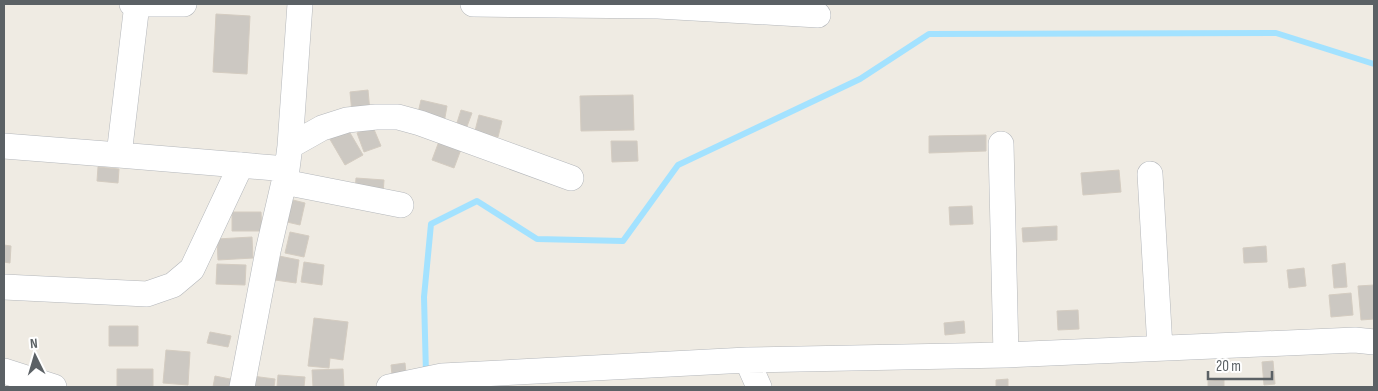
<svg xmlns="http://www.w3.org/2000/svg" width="1378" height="391" viewBox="0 0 1378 391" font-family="'Sofia Sans Condensed',sans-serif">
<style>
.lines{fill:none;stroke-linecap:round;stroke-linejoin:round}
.stream{stroke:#a3e2ff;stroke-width:6}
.building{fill:#ccc8c2;stroke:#d4ccc1}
.minor-casing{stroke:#b4b7bb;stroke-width:26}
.minor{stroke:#fff;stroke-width:25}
</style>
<rect width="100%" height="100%" fill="#efebe3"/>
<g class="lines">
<path class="stream" d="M426,374L424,297L431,224L477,201L537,239L623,241L678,165L860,79L929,34L1276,33L1374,64"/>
</g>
<path class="building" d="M216,14L250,16L247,74L213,72Z
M368,90L370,112L352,113L350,92Z
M633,95L634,130L581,131L580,96Z
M421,100L447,106L444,123L417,117Z
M461,110L472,113L466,129L456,126Z
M479,115L502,121L498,137L475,131Z
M346,126L363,155L345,165L328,136Z
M373,127L381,146L364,152L357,133Z
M986,135V151L929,153V136Z
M441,136L463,144L454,168L432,160Z
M611,141H637L638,161L612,162Z
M98,167L119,169L118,183L97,181Z
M1119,170L1121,192L1083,195L1081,173Z
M356,178L384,180L383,194L355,192Z
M293,200L305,203L300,225L287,222Z
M972,206L973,224L950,225L949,207Z
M232,212H261L262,231H232Z
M1057,226V240L1023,242L1022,228Z
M290,232L309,236L304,257L285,253Z
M252,237L253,258L218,260L217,239Z
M4,245L11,246L10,263L4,262Z
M1266,246L1267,262L1244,263L1243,248Z
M279,256L299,260L296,283L275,280Z
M304,262L324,265L322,285L301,282Z
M1345,263L1347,287L1334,288L1332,265Z
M217,264L246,265L245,285L216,284Z
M1304,268L1306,286L1289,288L1287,270Z
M1374,285V319L1361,320L1358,286Z
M1351,293L1353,315L1331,317L1329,295Z
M1078,310L1079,329L1058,330L1057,311Z
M314,318L348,322L343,360L330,358L329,368L308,366Z
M964,321L965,333L945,335L944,323Z
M109,326H138V346H109Z
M210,332L231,336L228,347L207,343Z
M166,350L190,352L188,385L163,383Z
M1273,361L1275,384L1264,385L1262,362Z
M405,363L406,373L392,375L391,365Z
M117,369H153V387H117Z
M343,369L344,387H313L312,370Z
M278,375L305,377L304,387H277Z
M215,376L235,380L233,387H213Z
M252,376L275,379L274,387H251Z
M1008,379V387H996V380Z
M1224,380V387H1208V381Z"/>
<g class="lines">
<defs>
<path id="minor" d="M132,4H184
M137,4L119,155L287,169
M473,4L658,6L818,15
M1001,144L1006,355
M4,146L119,155
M290,146L300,4
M1150,174L1160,348
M284,182L401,205
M4,287L147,294L173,285L192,269L241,165
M747,360L759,387
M4,371L54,387
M242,387L268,251L287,169L290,146L322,128L347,120L376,117H398L420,123L571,178
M389,387L442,376L747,360L1006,355L1355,340L1374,342"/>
</defs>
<use href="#minor" class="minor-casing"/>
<use href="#minor" class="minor"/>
</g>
<rect width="1378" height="391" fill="none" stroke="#5b6165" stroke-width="10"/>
<g transform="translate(35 356) rotate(355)" stroke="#ffffff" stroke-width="4" paint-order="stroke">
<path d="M0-4L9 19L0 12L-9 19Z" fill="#5b6165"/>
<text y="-8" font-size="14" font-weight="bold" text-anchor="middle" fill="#5b6165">N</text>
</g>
<path d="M1208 371v8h64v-8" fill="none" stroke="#5b6165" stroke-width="2.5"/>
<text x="1216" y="371" font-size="15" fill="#5b6165" stroke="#ffffff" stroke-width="4" paint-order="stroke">20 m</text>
</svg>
